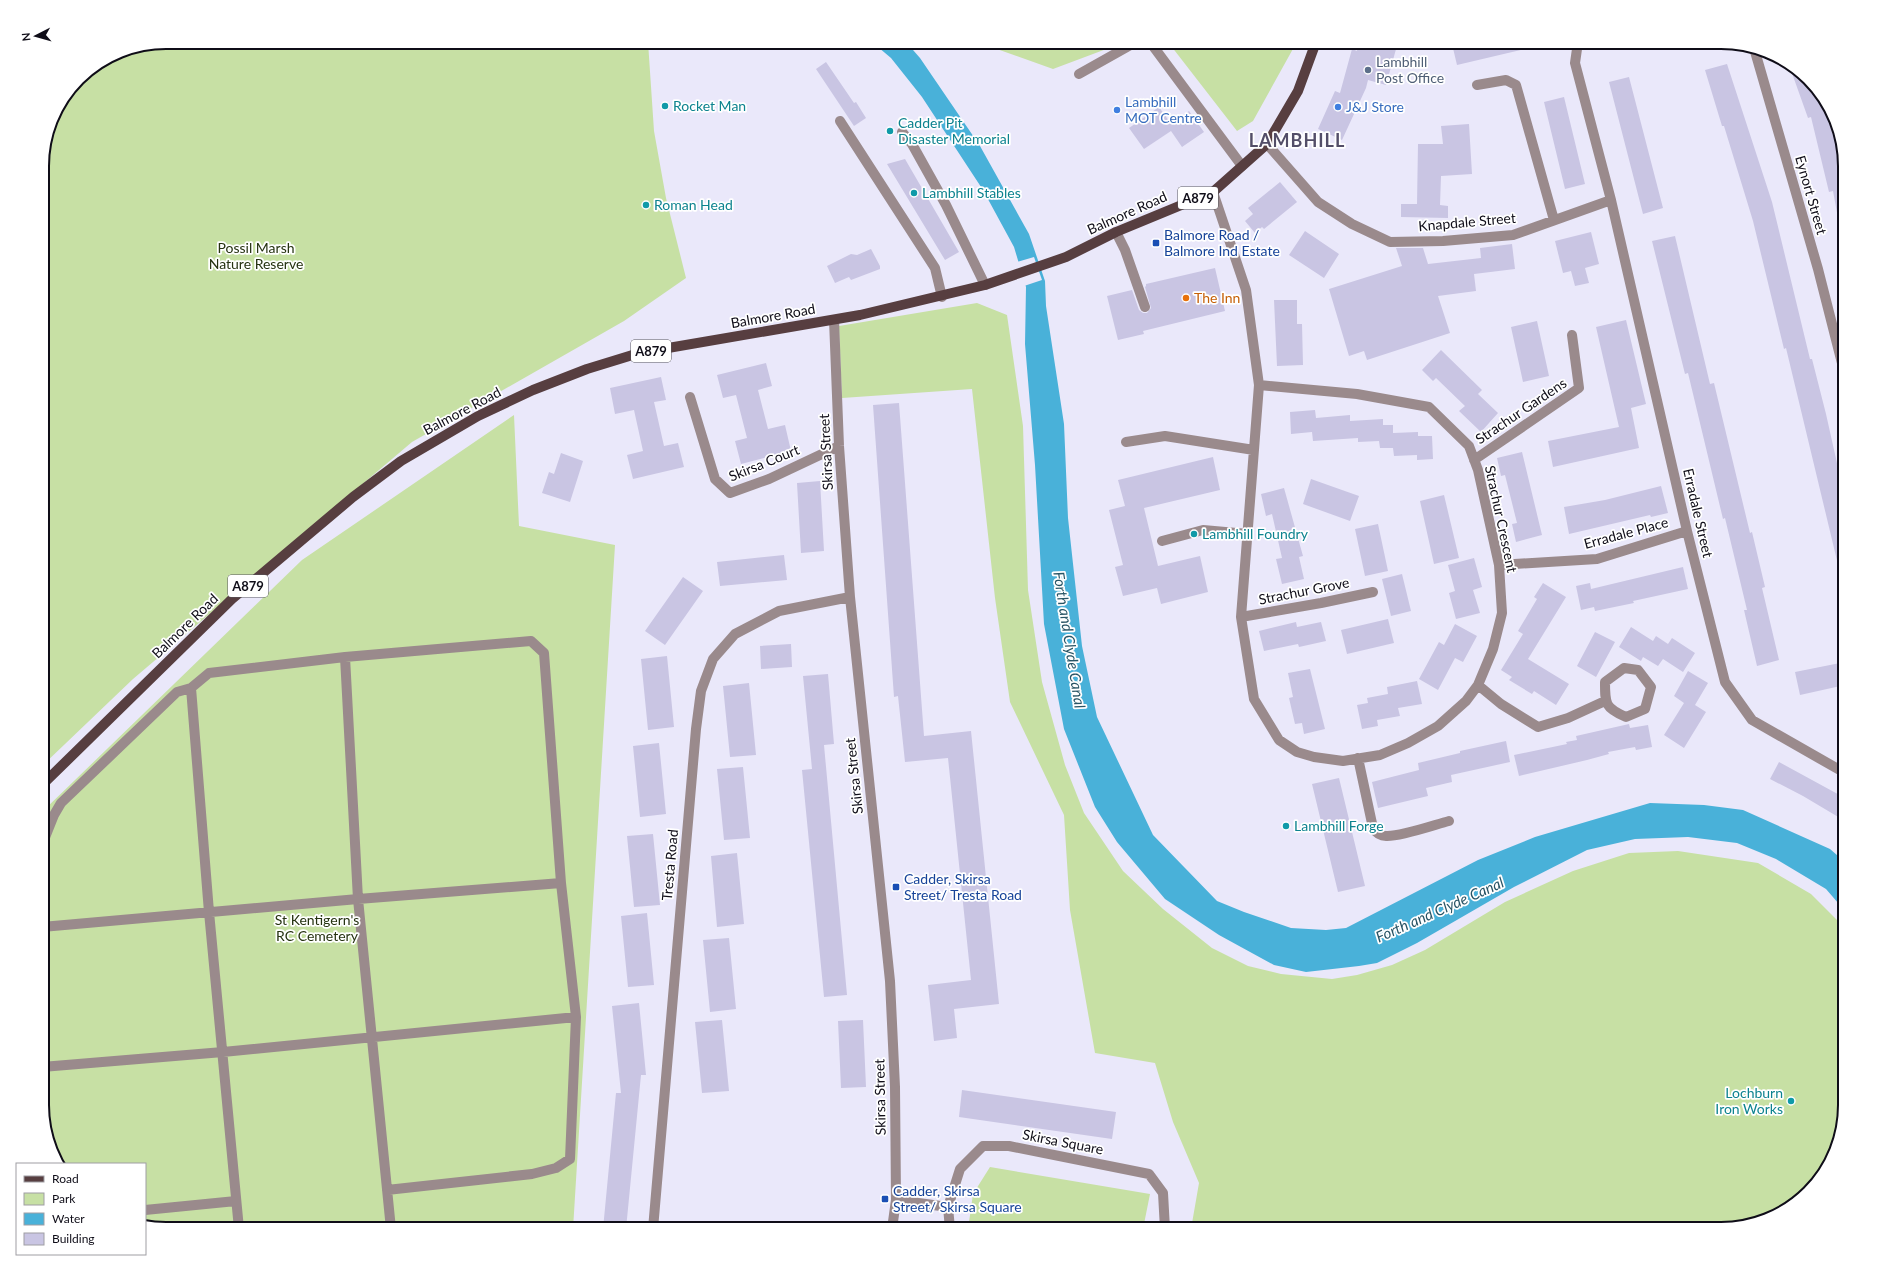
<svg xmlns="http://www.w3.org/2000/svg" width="1887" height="1271" viewBox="0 0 1887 1271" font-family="Lato,sans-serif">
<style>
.green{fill:#c7e0a4}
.water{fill:#49b1d9}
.pier{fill:#eae8fa}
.building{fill:#c9c5e3}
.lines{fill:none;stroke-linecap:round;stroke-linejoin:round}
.minor{stroke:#9a8a8c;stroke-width:10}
.major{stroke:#573e40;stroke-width:10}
.service-dot{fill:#5c6f8a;stroke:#fff;stroke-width:1.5}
.culture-dot{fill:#0f9aa8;stroke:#fff;stroke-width:1.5}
.shop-dot{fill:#3f7fe0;stroke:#fff;stroke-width:1.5}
.transit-dot{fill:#1a4fb4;stroke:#fff;stroke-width:1.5}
.food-dot{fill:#e8710a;stroke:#fff;stroke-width:1.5}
.labels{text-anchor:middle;stroke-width:3.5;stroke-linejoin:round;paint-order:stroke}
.shield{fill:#fff;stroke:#57565d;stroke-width:1}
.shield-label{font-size:13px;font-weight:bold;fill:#0f0d18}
.service-label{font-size:14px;fill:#4e5e75;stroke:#fff;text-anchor:start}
.shop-label{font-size:14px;fill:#366cbe;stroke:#fff;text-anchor:start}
.culture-label{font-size:14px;fill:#0d838f;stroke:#fff;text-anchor:start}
.street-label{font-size:14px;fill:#0f0d18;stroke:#fff}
.transit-label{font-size:14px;fill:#164399;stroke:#fff;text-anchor:start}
.park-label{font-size:14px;fill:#253210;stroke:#fff}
.food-label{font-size:14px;fill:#c56008;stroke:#fff;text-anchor:start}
.water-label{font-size:15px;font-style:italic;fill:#285465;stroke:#fff}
.district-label{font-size:18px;font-weight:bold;letter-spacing:1px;fill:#534e68;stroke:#fff}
.rim{fill:none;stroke:#0f0d18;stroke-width:2}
</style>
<rect width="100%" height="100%" fill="#eae8fa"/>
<path class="green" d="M166,42H648L654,131L666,198L686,278L624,321L412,442L133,679L42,766V158L52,119L79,78L119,51Z
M977,42H1125L1053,69Z
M1168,42H1295L1294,47L1253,121L1237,131Z
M977,303L1007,315L1023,426L1028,590L1042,682L1065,765L1084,813L1123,871L1163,909L1212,948L1248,966L1281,974L1332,979L1357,975L1392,965L1425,950L1505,902L1573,871L1629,853L1678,851L1758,863L1811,894L1845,928V1105L1838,1144L1824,1174L1776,1216L1721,1229H1191L1199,1183L1173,1122L1155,1063L1095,1053L1070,910L1064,815L1010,702L995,598L972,389L842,398L839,326Z
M514,415L519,526L615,545L573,1229H166L145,1226V1164H58L42,1113V812L302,560Z
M990,1167L1150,1194L1143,1229H968L973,1194Z"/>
<path class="water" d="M872,42H906L920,58L980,146L1029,234L1045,281L1046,306L1064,424L1068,518L1082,646L1097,717L1153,835L1217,901L1244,912L1291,928L1326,930L1346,928L1478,860L1535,837L1650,803L1704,805L1743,810L1830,849L1845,862V911L1826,889L1776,859L1737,843L1688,837L1635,839L1587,850L1514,887L1417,943L1377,963L1359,966L1306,972L1274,965L1219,935L1165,899L1117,842L1095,807L1064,729L1044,624L1035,465L1025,344L1026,287L1014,247L983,190L922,97L891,58Z"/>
<path class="pier" d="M1034,257L1042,280L1024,286L1017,262Z"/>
<path class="building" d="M1358,42H1398L1386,85L1368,80L1366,88L1342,140L1318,129L1335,91L1340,93L1352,49L1357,51Z
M1461,42H1528L1529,48L1457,65L1452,44Z
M826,62L854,103L856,102L866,118L854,126L816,69Z
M1788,62L1829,108L1836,127L1845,166V217L1838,218L1833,191L1829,192L1811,117L1808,118Z
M1727,64L1772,202L1810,359H1812L1826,414L1845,499V572L1840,573L1786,348L1784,349L1753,221L1724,126H1722L1705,70Z
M1629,77L1663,208L1643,214L1609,82Z
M1564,97L1585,184L1565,189L1544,102Z
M1159,107L1171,124L1189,111L1204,132L1182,147L1171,131L1144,149L1129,128Z
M1469,124L1472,174L1441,176L1440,205L1448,206V218L1401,217V204H1417L1418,144H1443L1441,126Z
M905,159L959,252L945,260L887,164Z
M1280,182L1297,202L1264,229L1262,227L1255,233L1245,221L1253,214L1248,208Z
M1305,231L1339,254L1324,278L1289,255Z
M1591,232L1599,264L1585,268L1589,283L1575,286L1571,271L1563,273L1555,241Z
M1675,236L1710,384L1714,383L1750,533L1752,532L1765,587L1762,588L1779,660L1757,666L1744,610H1747L1725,518L1723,519L1688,373L1685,374L1652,241Z
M1512,244L1515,269L1474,274L1476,291L1438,296L1450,333L1367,360L1364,351L1349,356L1329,289L1402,266L1396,248H1423L1428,264L1481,258L1480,248Z
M871,249L880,266V269L851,280L849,277L835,283L827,266L851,254L857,255Z
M1215,268L1225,311L1143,331L1144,334L1118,340L1107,296L1132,290L1139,310L1143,313H1147L1151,308L1145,287L1146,286V284Z
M1274,300H1297V324H1302L1303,365L1277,366Z
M1626,320L1646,404L1631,408L1639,448L1553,467L1548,441L1619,427L1596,327Z
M1537,321L1549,376L1523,382L1511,327Z
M1441,350L1482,390L1478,394L1498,413L1481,432L1459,411L1465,406L1436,378L1433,381L1422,370Z
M766,363L772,386L758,390L768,429L785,425L791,451L741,464L735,441L747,438L736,395L723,398L717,375Z
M661,377L666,400L654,402L664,446L678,443L684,467L633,479L627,455L643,451L634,410L615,414L610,388Z
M899,403L924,736L971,731L999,1004L954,1009L957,1038L934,1041L928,985L971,980L948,758L905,762L898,696L894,697L873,405Z
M1315,410L1316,418L1350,415V421L1383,419V425H1393V433L1418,432V436H1432L1433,459L1417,460V455L1394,456L1393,448H1380L1379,441L1358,442V438L1313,441L1312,432L1291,434L1290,412Z
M1522,452L1542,535L1516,542L1512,524L1517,523L1505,475L1501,476L1497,458Z
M561,453L583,461L570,502L542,493L549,472L554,474Z
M1213,457L1220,490L1144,508L1158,566L1200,556L1208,592L1161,604L1157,588L1123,596L1115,567L1123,565L1109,510L1125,506L1118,480Z
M1311,479L1359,496L1350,521L1303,504Z
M820,481L824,551L801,553L797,483Z
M1661,486L1668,513L1651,517L1650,515L1569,534L1564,507L1605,500Z
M1284,488L1303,556L1299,557L1304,579L1282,584L1276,559L1282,558L1272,514L1266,516L1261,494Z
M1444,495L1459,558L1434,564L1420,501Z
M1378,524L1388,571L1365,576L1355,529Z
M784,555L787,580L720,586L717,562Z
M1474,558L1482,587L1473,590L1480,613L1456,619L1449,593L1455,591L1448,565Z
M1683,567L1688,589L1633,601L1634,603L1595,611L1594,607L1581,610L1576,586L1590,583L1591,589Z
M1402,574L1411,611L1391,616L1382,579Z
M683,577L703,591L665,645L645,631Z
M1543,583L1566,597L1528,659L1569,684L1556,705L1534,691L1532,694L1509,680L1512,677L1501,670L1523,634L1518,631L1537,599L1534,597Z
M1388,619L1394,643L1347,654L1341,630Z
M1296,622L1297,627L1321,622L1326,641L1299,647L1298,644L1264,651L1259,631Z
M1455,624L1477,636L1463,662L1455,658L1438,690L1419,679L1439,642L1444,645Z
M1631,627L1653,641L1656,636L1668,644L1672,638L1695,653L1683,672L1663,659L1658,666L1643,657L1641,661L1619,647Z
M1595,632L1615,642L1596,677L1577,666Z
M791,644L792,667L761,669L760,646Z
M667,656L674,727L648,730L641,659Z
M1845,662V685L1800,695L1795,672Z
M1310,669L1325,729L1304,734L1302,723L1295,724L1289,698L1293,697L1288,673Z
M1688,671L1708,683L1695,705L1706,712L1684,748L1664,735L1684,703L1674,696Z
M828,674L834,744L824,745L847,995L824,997L802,770L812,769L803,676Z
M1417,681L1422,704L1398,708L1400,716L1377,720L1378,726L1362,729L1357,705L1368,703L1367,698L1388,694L1387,687Z
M749,683L756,755L730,757L723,686Z
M1629,724L1630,728L1648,725L1652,747L1636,750L1635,747L1608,752L1609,754L1587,760L1519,776L1514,755L1567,744L1566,742L1577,740L1576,736Z
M1506,741L1510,762L1451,775L1452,782L1426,788L1428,796L1378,808L1372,782L1419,770L1418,763L1460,753V751Z
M659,743L666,814L640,817L633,746Z
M1779,762L1845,798V821L1803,796L1770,779Z
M743,767L750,838L724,840L717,769Z
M1339,778L1365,886L1338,892L1312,784Z
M653,834L660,905L634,907L627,836Z
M737,853L744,924L717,927L711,856Z
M647,913L654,985L628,987L621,916Z
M729,938L736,1009L710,1012L703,940Z
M639,1003L646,1075H641L626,1229H603L616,1093H621L612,1006Z
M722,1020L729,1091L702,1093L695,1022Z
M863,1020L866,1087L841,1088L838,1021Z
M962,1090L1116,1112L1112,1139L959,1117Z"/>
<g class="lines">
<path class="minor" d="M1150,42L1242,166
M1578,42L1575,63L1611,200L1687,531L1725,682L1752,720L1845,773
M1754,48L1818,269L1845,375
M1079,74L1136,42
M1477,85L1506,80L1516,85L1554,220
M840,121L935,268L942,297
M902,132L912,144L946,205L985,285
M1267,144L1318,202L1352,224L1390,242L1443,241L1513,235L1611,200
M1213,192L1246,290L1259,385L1241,617L1254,699L1279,740L1297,752L1314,757L1343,761L1380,755L1408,743L1438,726L1466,701L1478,685L1493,649L1502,613L1499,565L1478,470L1469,446L1429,407L1357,394L1259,385
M1116,232L1125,250L1145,307
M834,320L839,446L850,597L890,981L895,1087L896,1200L892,1229
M690,397L715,479L730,493L769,479L839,446
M1126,442L1165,436L1254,450
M1474,460L1579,388L1572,335
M1162,541L1203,530L1248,534
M1499,565L1597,559L1687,531
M1241,617L1321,603L1373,592
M345,657L358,899L391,1229
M1624,668L1638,670L1651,687L1645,709L1626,717C1605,708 1605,704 1605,682Z
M1478,685L1501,704L1538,727L1568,718L1605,701
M1358,758L1373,828C1376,833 1380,836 1386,836C1400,837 1434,825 1449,821
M42,845L54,815L61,803L177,692L191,688
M42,927L358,899L561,883
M42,1067L223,1052L576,1017
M896,1200L948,1207
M145,1210L236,1201
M239,1229L209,912L191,688L209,673L345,657L531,641L544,653L561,883L576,1017L570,1159L556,1168L532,1174L387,1190
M653,1229L696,729L701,691L713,659L735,634L779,611L850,597
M950,1229L948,1207L960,1169L983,1146H1009L1149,1174L1163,1193L1165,1229"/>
<path class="major" d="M42,785L232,599L353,497L401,461L478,416L533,390L587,369L639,353L860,315L985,285L1066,257L1116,232L1213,192L1267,144L1298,91L1316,42"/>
</g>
<circle class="service-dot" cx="1368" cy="70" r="4"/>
<g class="culture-dot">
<circle cx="665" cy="106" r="4"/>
<circle cx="890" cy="131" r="4"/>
<circle cx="914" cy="193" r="4"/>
<circle cx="646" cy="205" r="4"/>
<circle cx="1194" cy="534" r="4"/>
<circle cx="1286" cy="826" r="4"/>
<circle cx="1791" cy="1101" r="4"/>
</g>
<g class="shop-dot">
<circle cx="1338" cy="107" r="4"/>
<circle cx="1117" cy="110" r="4"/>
</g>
<g class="transit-dot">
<rect x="1152" y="239" width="8" height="8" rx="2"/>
<rect x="892" y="883" width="8" height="8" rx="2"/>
<rect x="881" y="1195" width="8" height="8" rx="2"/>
</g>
<circle class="food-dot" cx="1186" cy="298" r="4"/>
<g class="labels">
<g class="shield">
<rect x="1178" y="187" width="40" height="22" rx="3"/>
<rect x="631" y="340" width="40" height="22" rx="3"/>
<rect x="228" y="575" width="40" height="22" rx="3"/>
</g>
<g class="shield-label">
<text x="1198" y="203">A879</text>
<text x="651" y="356">A879</text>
<text x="248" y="591">A879</text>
</g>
<g class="service-label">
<text x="1376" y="67">Lambhill<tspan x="1376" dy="16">Post Office</tspan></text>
</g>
<g class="shop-label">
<text x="1125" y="107">Lambhill<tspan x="1125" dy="16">MOT Centre</tspan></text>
<text x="1346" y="112">J&amp;J Store</text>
</g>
<g class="culture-label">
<text x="673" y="111">Rocket Man</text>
<text x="898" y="128">Cadder Pit<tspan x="898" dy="16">Disaster Memorial</tspan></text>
<text x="922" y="198">Lambhill Stables</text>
<text x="654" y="210">Roman Head</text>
<text x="1202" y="539">Lambhill Foundry</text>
<text x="1294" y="831">Lambhill Forge</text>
<text x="1783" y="1098" text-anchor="end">Lochburn<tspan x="1783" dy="16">Iron Works</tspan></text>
</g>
<g class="street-label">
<text transform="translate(1811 195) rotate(74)" y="5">Eynort Street</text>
<text transform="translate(1127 213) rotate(-24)" y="5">Balmore Road</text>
<text transform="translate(1467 222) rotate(-5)" y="5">Knapdale Street</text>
<text transform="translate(773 316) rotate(-10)" y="5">Balmore Road</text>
<text transform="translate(462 411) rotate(-28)" y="5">Balmore Road</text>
<text transform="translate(1521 411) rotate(-34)" y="5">Strachur Gardens</text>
<text transform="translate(826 452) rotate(-93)" y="5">Skirsa Street</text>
<text transform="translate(764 463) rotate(-22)" y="5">Skirsa Court</text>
<text transform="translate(1698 513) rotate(77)" y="5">Erradale Street</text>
<text transform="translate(1501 519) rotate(78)" y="5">Strachur Crescent</text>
<text transform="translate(1626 533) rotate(-15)" y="5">Erradale Place</text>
<text transform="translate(1304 591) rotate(-11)" y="5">Strachur Grove</text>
<text transform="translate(185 626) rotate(-44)" y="5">Balmore Road</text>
<text transform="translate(854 776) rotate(-96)" y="5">Skirsa Street</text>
<text transform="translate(670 865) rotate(-85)" y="5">Tresta Road</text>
<text transform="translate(880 1097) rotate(-91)" y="5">Skirsa Street</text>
<text transform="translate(1063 1142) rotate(11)" y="5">Skirsa Square</text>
</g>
<g class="transit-label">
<text x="1164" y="240">Balmore Road /<tspan x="1164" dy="16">Balmore Ind Estate</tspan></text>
<text x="904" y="884">Cadder, Skirsa<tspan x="904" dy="16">Street/ Tresta Road</tspan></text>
<text x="893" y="1196">Cadder, Skirsa<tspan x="893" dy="16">Street/ Skirsa Square</tspan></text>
</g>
<g class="park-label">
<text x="256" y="253">Possil Marsh<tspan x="256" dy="16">Nature Reserve</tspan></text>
<text x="317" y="925">St Kentigern's<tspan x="317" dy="16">RC Cemetery</tspan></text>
</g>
<g class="food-label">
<text x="1194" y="303">The Inn</text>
</g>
<g class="water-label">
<text transform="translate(1069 640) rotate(81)" y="5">Forth and Clyde Canal</text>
<text transform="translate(1440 910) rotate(-24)" y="5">Forth and Clyde Canal</text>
</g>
<g class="district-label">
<text x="1297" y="147">LAMBHILL</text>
</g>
</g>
<path d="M0 0H1887V1271H0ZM166 49H1721A117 117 0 0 1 1838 166V1105A117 117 0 0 1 1721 1222H166A117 117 0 0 1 49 1105V166A117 117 0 0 1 166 49Z" fill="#fff" fill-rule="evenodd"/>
<path class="rim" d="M166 49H1721A117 117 0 0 1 1838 166V1105A117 117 0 0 1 1721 1222H166A117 117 0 0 1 49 1105V166A117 117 0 0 1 166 49Z"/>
<rect x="16" y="1163" width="130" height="92" fill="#ffffff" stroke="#9f9ea3"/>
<rect x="24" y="1176" width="20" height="6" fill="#573e40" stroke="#9f9ea3"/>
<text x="52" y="1183" font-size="12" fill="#0f0d18">Road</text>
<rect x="24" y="1193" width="20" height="12" fill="#c7e0a4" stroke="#9f9ea3"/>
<text x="52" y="1203" font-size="12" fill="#0f0d18">Park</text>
<rect x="24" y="1213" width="20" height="12" fill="#49b1d9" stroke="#9f9ea3"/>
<text x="52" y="1223" font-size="12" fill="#0f0d18">Water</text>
<rect x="24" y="1233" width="20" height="12" fill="#c9c5e3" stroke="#9f9ea3"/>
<text x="52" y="1243" font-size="12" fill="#0f0d18">Building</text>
<g transform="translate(36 36) rotate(264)" stroke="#ffffff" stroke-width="3" paint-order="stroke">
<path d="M0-3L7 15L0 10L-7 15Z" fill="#0f0d18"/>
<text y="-6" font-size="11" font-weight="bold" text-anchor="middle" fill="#0f0d18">N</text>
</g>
</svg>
